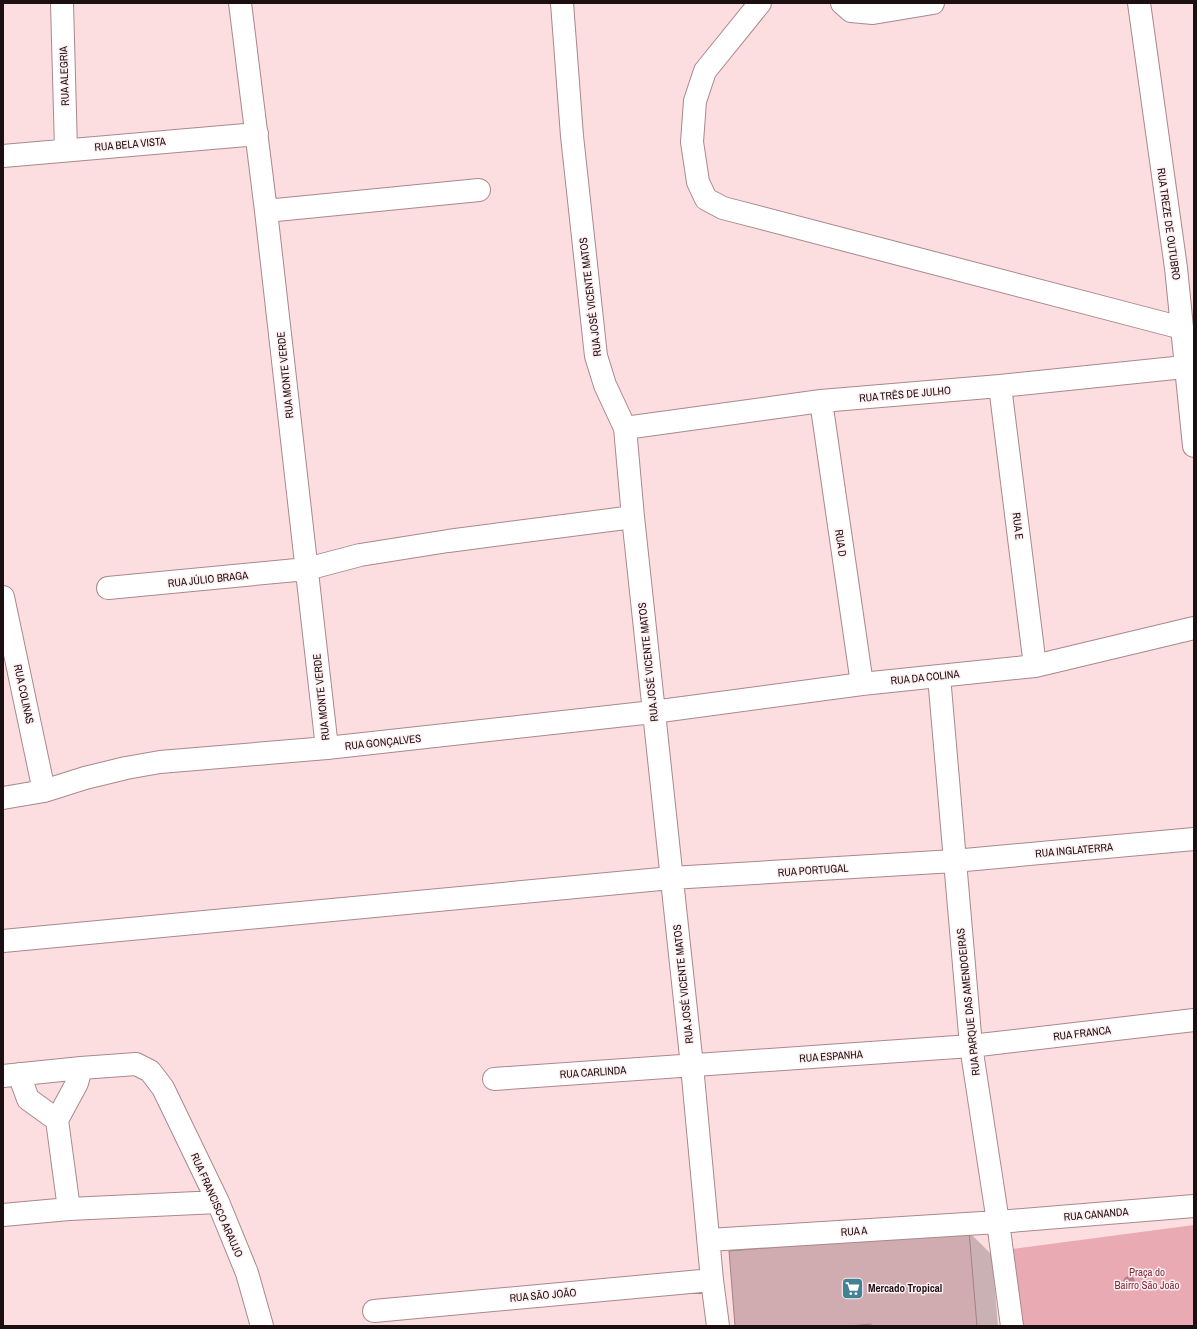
<svg xmlns="http://www.w3.org/2000/svg" width="1197" height="1329" viewBox="0 0 1197 1329" font-family="'Archivo Narrow',sans-serif">
<style>
.green{fill:#eaaab3}
.shadow{fill:#0003}
.building{fill:#d0acb0;stroke:#a38185}
.lines{fill:none;stroke-linecap:round;stroke-linejoin:round}
.minor-casing{stroke:#aa888c;stroke-width:24}
.minor{stroke:#fff;stroke-width:22}
.tree{fill:#b87d88}
.labels{text-anchor:middle;stroke-width:3;stroke-linejoin:round;paint-order:stroke}
.street-label{font-size:11px;fill:#1c0f11;stroke:#ffeff1}
.park-label{font-size:11px;fill:#802d3f;stroke:#ffeff1}
.poi-label{font-size:11px;font-weight:bold;fill:#1c0f11;stroke:#ffeff1;text-anchor:start}
</style>
<rect width="100%" height="100%" fill="#fcdee1"/>
<path class="green" d="M1194,1225V1326H1023L1012,1249Z"/>
<path class="shadow" d="M969,1232L992,1255L998,1326H736Z"/>
<path class="building" d="M969,1231L977,1326H871V1324L848,1326H735L729,1251Z"/>
<g class="lines">
<defs>
<path id="minor" d="M62,3L66,150
M240,3L266,211L327,748
M562,3L572,136L596,356L605,385L625,428L633,517L692,1066L712,1280L718,1326
M760,3L705,71L695,101L692,142L698,182L706,199L723,208L1182,328
M842,3L851,11L873,13L933,3
M1139,3L1176,268L1194,446
M3,156L257,134
M266,211L479,190
M1000,386L1035,666
M821,401L862,684
M625,428L821,401L1000,386L1194,366
M108,588L307,569L360,555L448,541L633,517
M3,597L44,791
M939,676L971,1046L998,1222L1012,1326
M3,798L44,791L85,778L126,768L160,762L327,748L653,712L862,684L1035,666L1194,628
M3,941L671,878L954,861L1194,839
M19,1074L28,1099L57,1120
M3,1076L81,1068L136,1064L150,1071L163,1088L218,1202L247,1273L262,1326
M494,1079L971,1046L1194,1020
M69,1209L57,1120L77,1083L81,1068
M3,1215L69,1209L218,1202
M709,1240L998,1222L1194,1206
M374,1311L712,1280"/>
</defs>
<use href="#minor" class="minor-casing"/>
<use href="#minor" class="minor"/>
</g>
<circle class="tree" cx="1129" cy="1282" r="6"/>
<defs>
<symbol id="supermarket-square" viewBox="-11 -11 22 22"><rect x="-9" y="-9" width="18" height="18" rx="4" fill="#428296" stroke="#ffeff1"/><path d="M-6-5.5h2.5l.6 2H6L4.5 2H-2.5L-4.4-4H-6ZM-1.5 3.2a1.3 1.3 0 1 0 .1 0ZM3 3.2a1.3 1.3 0 1 0 .1 0Z" fill="#fff"/></symbol>
</defs>
<g fill-rule="evenodd">
<use href="#supermarket-square" x="840" y="1276" width="25" height="25"/>
</g>
<g class="labels">
<g class="street-label">
<text transform="translate(64 76) rotate(-92)" y="4">RUA ALEGRIA</text>
<text transform="translate(130 144) rotate(-5)" y="4">RUA BELA VISTA</text>
<text transform="translate(1169 224) rotate(82)" y="4">RUA TREZE DE OUTUBRO</text>
<text transform="translate(590 297) rotate(-97)" y="4">RUA JOSÉ VICENTE MATOS</text>
<text transform="translate(285 375) rotate(-96)" y="4">RUA MONTE VERDE</text>
<text transform="translate(905 394) rotate(-5)" y="4">RUA TRÊS DE JULHO</text>
<text transform="translate(1018 526) rotate(83)" y="4">RUA E</text>
<text transform="translate(841 543) rotate(82)" y="4">RUA D</text>
<text transform="translate(208 579) rotate(-6)" y="4">RUA JÚLIO BRAGA</text>
<text transform="translate(648 662) rotate(-96)" y="4">RUA JOSÉ VICENTE MATOS</text>
<text transform="translate(925 677) rotate(-6)" y="4">RUA DA COLINA</text>
<text transform="translate(24 694) rotate(78)" y="4">RUA COLINAS</text>
<text transform="translate(321 697) rotate(-96)" y="4">RUA MONTE VERDE</text>
<text transform="translate(383 742) rotate(-6)" y="4">RUA GONÇALVES</text>
<text transform="translate(1074 850) rotate(-5)" y="4">RUA INGLATERRA</text>
<text transform="translate(813 870) rotate(-4)" y="4">RUA PORTUGAL</text>
<text transform="translate(683 984) rotate(-96)" y="4">RUA JOSÉ VICENTE MATOS</text>
<text transform="translate(968 1002) rotate(-96)" y="4">RUA PARQUE DAS AMENDOEIRAS</text>
<text transform="translate(1082 1033) rotate(-7)" y="4">RUA FRANCA</text>
<text transform="translate(831 1056) rotate(-4)" y="4">RUA ESPANHA</text>
<text transform="translate(593 1072) rotate(-4)" y="4">RUA CARLINDA</text>
<text transform="translate(217 1205) rotate(66)" y="4">RUA FRANCISCO ARAUJO</text>
<text transform="translate(1096 1214) rotate(-5)" y="4">RUA CANANDA</text>
<text transform="translate(854 1231) rotate(-4)" y="4">RUA A</text>
<text transform="translate(543 1295) rotate(-5)" y="4">RUA SÃO JOÃO</text>
</g>
<g class="park-label">
<text x="1147" y="1276">Praça do<tspan x="1147" dy="13">Bairro São João</tspan></text>
</g>
<g class="poi-label">
<text x="868" y="1292">Mercado Tropical</text>
</g>
</g>
<rect width="1197" height="1329" fill="none" stroke="#1c0f11" stroke-width="8"/>
</svg>
